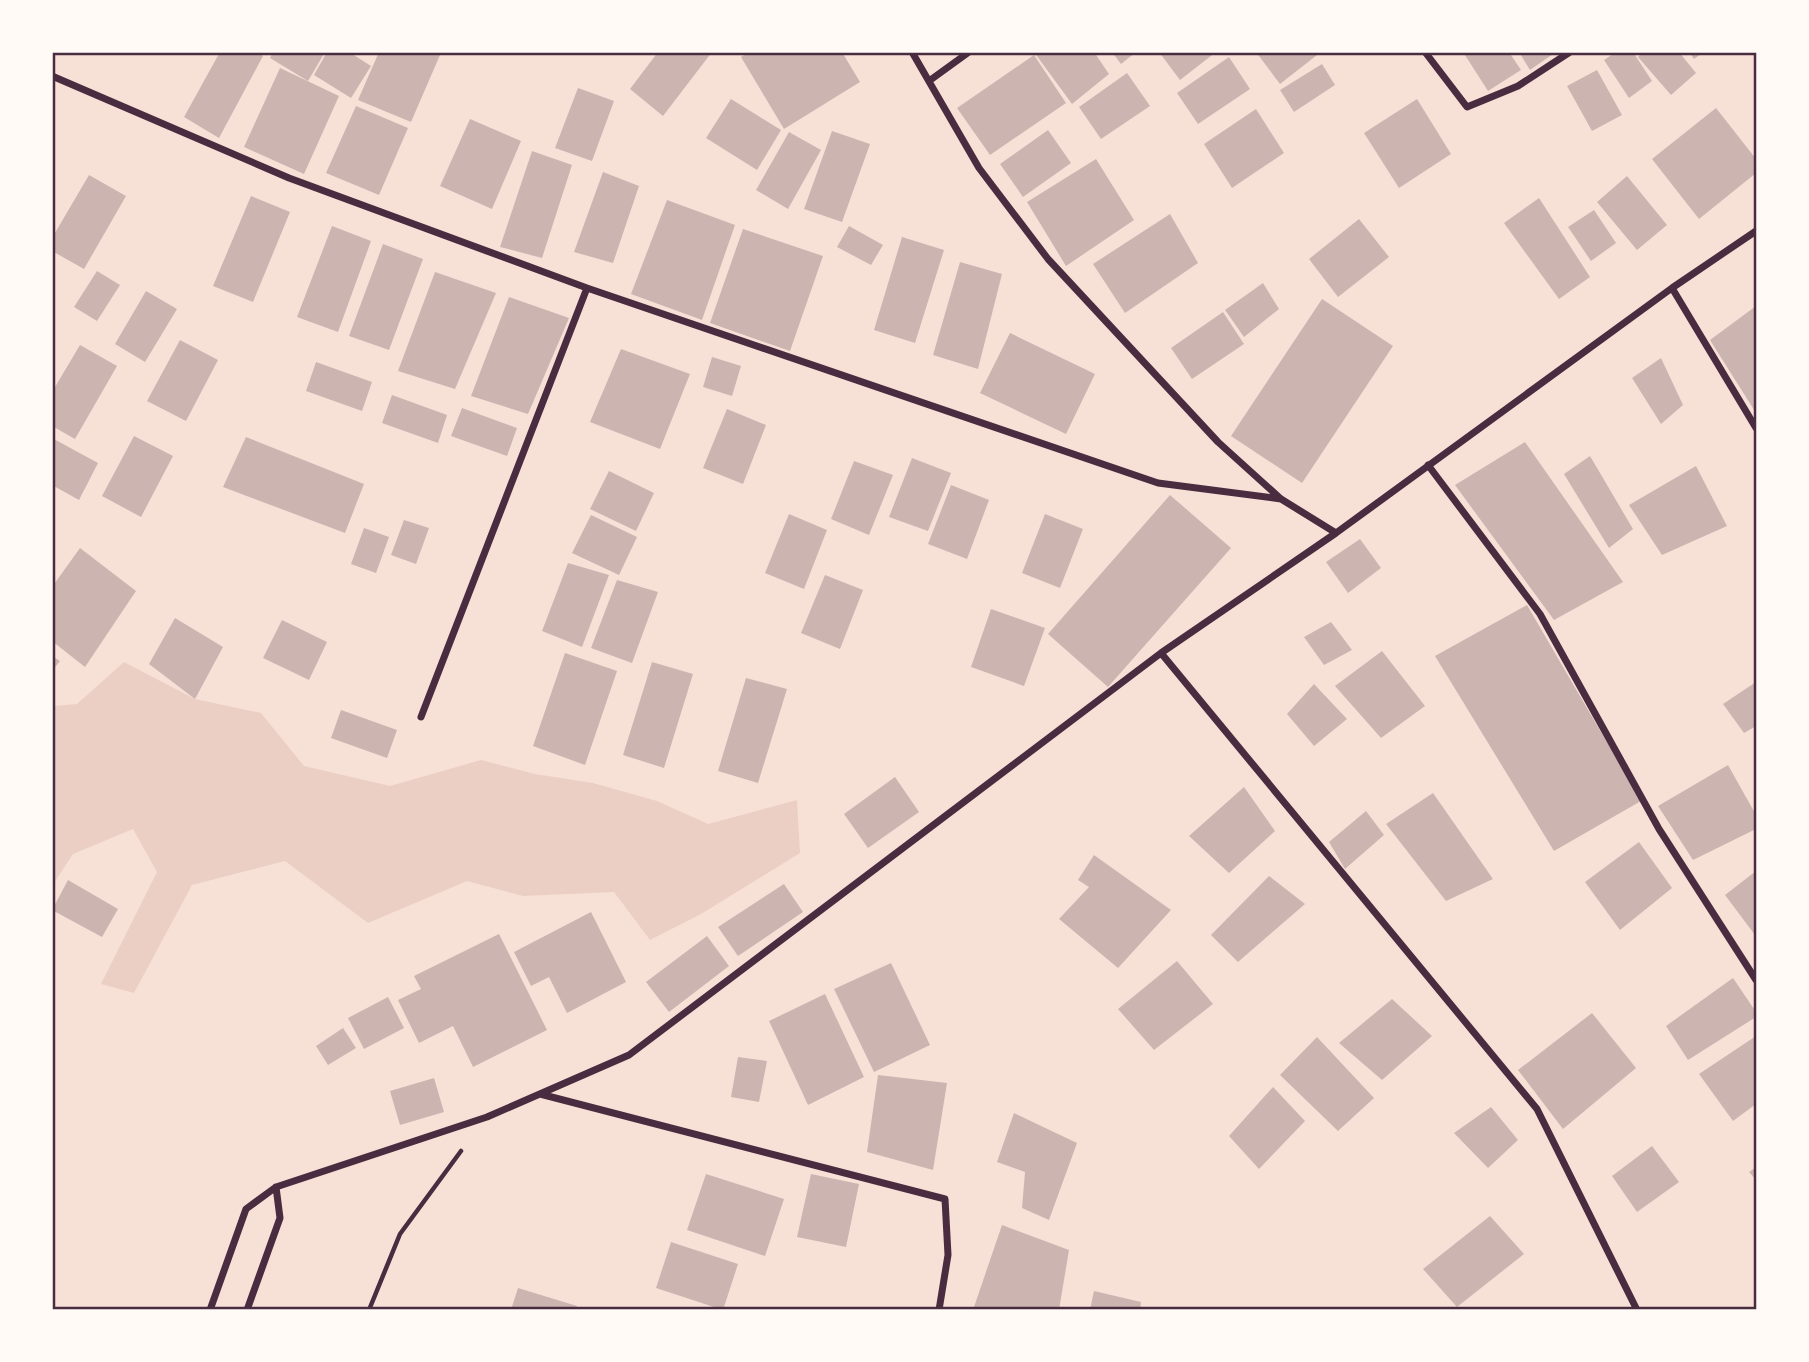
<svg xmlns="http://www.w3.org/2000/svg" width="1809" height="1362" viewBox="0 0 1809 1362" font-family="Mulish,sans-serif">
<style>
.green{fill:#ebcfc5}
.building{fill:#ccb4b1}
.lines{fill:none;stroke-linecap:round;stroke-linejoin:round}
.path{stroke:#4a2c40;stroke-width:4.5}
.minor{stroke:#4a2c40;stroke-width:7}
.neatline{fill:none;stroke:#4a2c40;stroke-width:2.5}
</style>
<rect width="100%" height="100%" fill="#f7e1d7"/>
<path class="green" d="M124,662L195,699L261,713L304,766L390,786L481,760L535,774L593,783L657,801L708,824L797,800L800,853L701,914L650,940L614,892L523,896L467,881L368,923L285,861L192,885L134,993L101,984L157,872L133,829L73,854L52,886L53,706L77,704Z"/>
<path class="building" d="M220,52H257L263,56L219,138L184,117Z
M273,52H325L308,81L270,58Z
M327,52H349L371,66L351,98L314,75Z
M379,52L440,55L411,122L358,100Z
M658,52H712L663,116L630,89Z
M749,52H842L860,82L784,129L741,57Z
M1034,52H1094L1109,74L1072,104Z
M1112,52H1136L1121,64Z
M1159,52H1216L1180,80Z
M1256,52H1315L1317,55L1280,84Z
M1463,52H1509L1521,70L1488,91Z
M1519,52H1556L1530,70Z
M1616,52H1633L1652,81L1629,98L1604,60Z
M1643,52H1679L1696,73L1671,95L1638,57Z
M1689,52H1704L1694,59Z
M1034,55L1066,103L990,155L957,108Z
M1229,57L1250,89L1198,124L1177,93Z
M1322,64L1335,85L1294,112L1280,90Z
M280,68L339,96L304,174L244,147Z
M1597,70L1622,115L1592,131L1567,86Z
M1127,73L1150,106L1101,139L1079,107Z
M578,88L614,101L592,161L555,148Z
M731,99L781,130L757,170L706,138Z
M1417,99L1451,154L1399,188L1364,133Z
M356,106L408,128L379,195L326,173Z
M1716,108L1756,159V173L1699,219L1652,159Z
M1256,109L1284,153L1232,188L1204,144Z
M470,119L521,141L492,209L440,186Z
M1048,130L1071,163L1023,197L1000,164Z
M832,131L870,144L842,222L804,209Z
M789,132L821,150L788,209L756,190Z
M532,151L572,165L542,258L500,247Z
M1096,159L1134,220L1066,266L1027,202Z
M603,172L639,186L613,263L574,252Z
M89,175L126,196L84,269L52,251V238Z
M1627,176L1667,225L1637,250L1597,202Z
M251,196L290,212L253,302L213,286Z
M1539,198L1590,277L1559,299L1504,223Z
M667,200L735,225L702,320L631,294Z
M1594,210L1616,243L1591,261L1568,227Z
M1170,214L1198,263L1125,313L1093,264Z
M1359,219L1389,257L1338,297L1309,259Z
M332,226L371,241L338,332L297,317Z
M849,226L883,245L871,265L837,247Z
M743,229L823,256L790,351L710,323Z
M902,237L944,250L915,343L874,330Z
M383,244L423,259L389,350L349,336Z
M960,262L1002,274L978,369L933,355Z
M97,271L120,285L97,321L74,307Z
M435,272L496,293L455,389L398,371Z
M1263,283L1279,309L1244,337L1225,310Z
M146,291L177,309L145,362L115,344Z
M509,297L569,318L528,414L471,396Z
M1322,299L1393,346L1302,483L1231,436Z
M1756,306V413L1710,340Z
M1223,312L1244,344L1192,379L1171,348Z
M1010,333L1095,374L1066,434L980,393Z
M180,340L218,360L186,421L147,401Z
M80,345L117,366L75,439L52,426V392Z
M621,349L690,374L660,449L590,422Z
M712,357L741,366L732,396L703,387Z
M1661,358L1683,405L1661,424L1632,378Z
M316,362L372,382L362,411L306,391Z
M392,395L447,415L438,443L382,423Z
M462,408L517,428L507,456L451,436Z
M727,409L766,425L743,484L703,468Z
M134,436L173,456L141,517L102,496Z
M246,437L364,484L345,533L223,487Z
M52,438L98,463L79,500L52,485Z
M1525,442L1623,582L1554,620L1455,485Z
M1590,456L1633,529L1609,548L1564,474Z
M912,458L951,473L928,531L889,517Z
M854,461L893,475L869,535L831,519Z
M1696,466L1727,526L1662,555L1629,505Z
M609,471L654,493L636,531L590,509Z
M951,485L989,500L967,559L928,544Z
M1170,495L1231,548L1108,687L1048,634Z
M789,514L827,530L804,589L765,573Z
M1045,514L1083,529L1060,588L1022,573Z
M591,515L637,537L619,575L572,553Z
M404,520L429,528L416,564L391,555Z
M364,528L389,537L376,573L351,564Z
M1360,539L1381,568L1348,593L1326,562Z
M80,548L136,591L85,667L52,641V587Z
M568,563L609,575L582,647L542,631Z
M825,575L863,590L840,649L801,633Z
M617,580L658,592L632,663L591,648Z
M1527,605L1641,801L1554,851L1435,656Z
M991,609L1045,628L1024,686L971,667Z
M175,618L223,647L195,699L149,664Z
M282,620L327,642L309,680L263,658Z
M1331,622L1352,650L1324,665L1304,637Z
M1382,651L1425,706L1381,738L1335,686Z
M565,653L617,671L585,765L533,746Z
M52,656L60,661L52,671Z
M652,662L693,674L664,768L623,755Z
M746,678L787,689L758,783L718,771Z
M1756,682V726L1744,733L1723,704Z
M1314,684L1347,719L1314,746L1287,714Z
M341,710L397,730L387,758L331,738Z
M1728,765L1756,815V829L1693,860L1658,806Z
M895,777L919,812L868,848L844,814Z
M1244,787L1275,831L1229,873L1189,836Z
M1433,793L1493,879L1446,901L1386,824Z
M1366,811L1384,835L1345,869L1329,842Z
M1639,842L1672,888L1620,930L1585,882Z
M1094,855L1171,910L1118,968L1059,919L1089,887L1078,880Z
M1756,871V934L1755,935L1725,895Z
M1269,876L1305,904L1238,962L1211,935Z
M68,880L118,909L102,937L52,910Z
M784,884L803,912L738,956L718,927Z
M591,912L626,982L567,1013L549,977L531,986L514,952Z
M499,934L547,1030L473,1067L453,1026L419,1043L398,1000L421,989L414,976Z
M707,936L729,966L669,1012L646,982Z
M1177,961L1213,1004L1154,1050L1118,1009Z
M891,963L930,1045L874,1072L834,989Z
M1733,978L1756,1012V1017L1688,1060L1666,1026Z
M825,994L864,1077L808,1105L769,1021Z
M388,997L404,1028L364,1049L348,1018Z
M1392,999L1432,1036L1382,1080L1339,1043Z
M1592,1013L1636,1068L1563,1129L1518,1070Z
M343,1028L356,1048L328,1065L316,1046Z
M1756,1036V1104L1733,1121L1699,1074Z
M1317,1037L1374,1098L1338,1131L1280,1075Z
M738,1057L767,1061L759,1102L731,1097Z
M878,1075L947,1083L933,1170L867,1152Z
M434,1078L444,1112L400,1125L390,1091Z
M1273,1087L1305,1121L1259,1169L1229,1136Z
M1491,1107L1518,1140L1488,1168L1454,1133Z
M1014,1113L1077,1143L1049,1220L1022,1208L1025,1172L997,1162Z
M1652,1146L1679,1182L1637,1212L1612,1176Z
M1756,1167V1180L1749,1172Z
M706,1174L784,1199L765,1256L687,1230Z
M811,1174L859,1184L846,1247L797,1237Z
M1490,1216L1524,1254L1457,1307L1423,1269Z
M1002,1225L1069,1250L1059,1310H973Z
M671,1242L738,1264L723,1310L656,1288Z
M518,1288L577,1306L576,1310H511Z
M1094,1291L1141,1302L1140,1310H1090Z"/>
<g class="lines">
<path class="path" d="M369,1310L400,1234L461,1151"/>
<path class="minor" d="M912,52L979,168L1048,259L1218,442L1281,499L1336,533
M1425,52L1467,107L1518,86L1570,52
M52,76L289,178L587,288L1158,483L1281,499
M929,81L969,52
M1672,288L1756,428
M1428,465L1540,614L1659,829L1756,980
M1161,653L1537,1109L1637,1310
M421,717L587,288
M540,1094L945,1199L948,1255L939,1310
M210,1310L246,1209L276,1187L487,1117L629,1055L1161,653L1336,533L1672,288L1756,231
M247,1310L280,1218L276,1187"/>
</g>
<rect width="1809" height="1362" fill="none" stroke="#fffaf5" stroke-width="108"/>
<rect x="54" y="54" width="1701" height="1254" class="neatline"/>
</svg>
